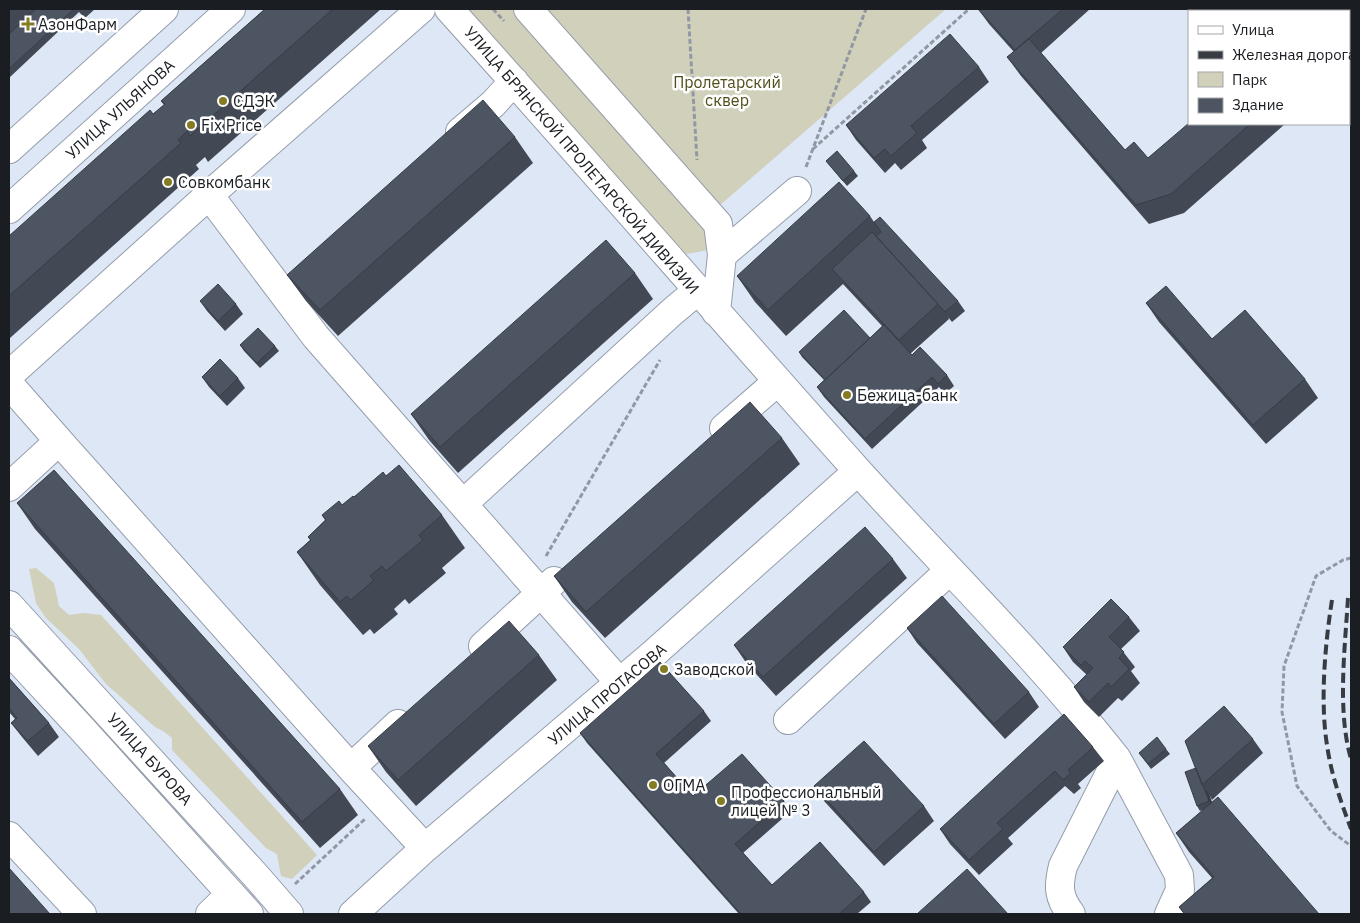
<svg xmlns="http://www.w3.org/2000/svg" width="1360" height="923" viewBox="0 0 1360 923" font-family="'IBM Plex Sans',sans-serif">
<style>
.green{fill:#d1d0ba}
.lines{fill:none;stroke-linecap:round;stroke-linejoin:round}
.minor-casing{stroke:#959dab;stroke-width:30}
.major-casing{stroke:#959dab;stroke-width:30}
.path{stroke:#9198a3;stroke-width:3;stroke-dasharray:5 2.5;stroke-linecap:butt}
.minor{stroke:#fff;stroke-width:28}
.major{stroke:#fff;stroke-width:28}
.rail{stroke:#383c42;stroke-width:4;stroke-dasharray:10 5;stroke-linecap:butt}
.wall{fill:#434954}
.shaded-wall{fill:#373c45}
.building{fill:#4e5562;stroke:#373c45}
.poi-dot{fill:#847c23;stroke:#fff;stroke-width:2}
.labels{text-anchor:middle;stroke-width:5;stroke-linejoin:round;paint-order:stroke}
.poi-label{font-size:16px;fill:#1a1d22;stroke:#fff;text-anchor:start}
.park-label{font-size:16px;fill:#514d18;stroke:#fff}
.street-label{font-size:16px;fill:#1a1d22;stroke:#fff}
</style>
<rect width="100%" height="100%" fill="#dde7f5"/>
<path class="green" d="M462,9H519L711,228L714,249L675,256Z
M547,9H946L719,206Z
M36,568L54,583L59,606L69,615L84,613L101,615L317,855L292,879L281,876L277,854L266,848L172,750V738L163,731L155,727L106,684L79,649L45,617L36,603L29,569Z"/>
<g class="lines">
<defs>
<path id="minor" d="M421,9L209,195L316,337L620,683
M449,9C586,161 720,317 857,470C944,566 1037,657 1117,759L1063,866C1058,886 1058,897 1071,914
M528,9L718,224L722,255L716,312
M460,132L493,104L514,81
M722,255L797,191
M9,375L209,195
M9,384L59,441L9,487
M724,428L778,381
M59,441L351,768
M464,503L672,312L697,291
M483,646L554,581
M788,720L950,570
M398,724L351,768L425,848
M1117,759L1179,875L1180,890L1169,914
M9,836L82,914
M210,914L231,894
M353,914L425,848L652,655L858,471"/>
<path id="major" d="M9,149L164,9
M9,209L231,9
M9,605L256,876L289,914
M9,650L83,730L249,914"/>
</defs>
<use href="#minor" class="minor-casing"/>
<use href="#major" class="major-casing"/>
<path class="path" d="M493,9L504,21
M688,9L697,160
M813,149L969,9
M806,167L866,9
M546,556L660,360
M1351,558L1343,560L1316,576L1284,666L1282,712L1297,786L1331,831L1351,846
M295,884L365,819"/>
<use href="#minor" class="minor"/>
<use href="#major" class="major"/>
<path class="rail" d="M1348,598C1345,648 1337,711 1351,759
M1332,600C1325,644 1320,702 1327,745C1331,774 1341,802 1351,829"/>
</g>
<path class="wall" d="M9,9H95L85,18L79,12L9,78Z
M265,9H381L208,162L205,157L196,165L199,169L10,338L9,337V236L164,105L161,101Z
M978,9H1090L1041,53L1125,150L1148,158L1189,124H1285L1184,213L1149,224L1021,76L1007,57L1014,52L989,24Z
M1351,9V64L1349,66V11Z
M979,67L989,82L922,140L927,148L901,170L895,163L885,173L856,140L846,125Z
M515,137L533,163L338,336L306,301L287,275Z
M826,161L854,171L858,176L847,186Z
M870,216L874,222L958,301L965,311L952,322L948,317L949,319L910,354L947,375L954,386L945,394L939,387L872,449L824,397L817,387L824,380L802,357L799,352L870,338L882,326L843,284L786,336L755,302L737,276Z
M635,273L653,299L458,473L429,440L411,414Z
M200,301L236,304L243,314L225,331L207,311Z
M1146,303L1212,339L1305,379L1318,398L1266,444L1159,322Z
M240,345L275,346L279,351L260,368L244,351Z
M202,377L238,378L245,388L227,406L209,387Z
M782,438L800,464L605,638L572,602L554,576Z
M386,476L442,515L465,548L442,568L446,573L409,604L405,599L394,609L398,614L374,634L370,629L363,635L320,585L297,552L310,540L308,537L325,520L322,515L342,505Z
M17,503L340,789L358,815L320,848L35,529Z
M893,559L907,578L776,696L747,664L734,645Z
M1129,617L1140,631L1121,649L1135,667L1131,671L1140,683L1122,701L1118,698L1099,717L1084,702L1074,687L1087,675L1073,662L1063,647Z
M907,628L1029,692L1039,707L1005,739L917,643Z
M539,655L557,680L416,806L386,772L368,746Z
M9,678L49,723L59,737L38,756L22,737L11,723L15,719L9,712Z
M704,711L711,721L664,763L693,796L784,801L791,811L743,853L772,885L864,892L871,902L857,914H739L587,743L580,733Z
M1253,739L1263,753L1212,800L1209,794L1212,802L1319,914H1184L1179,907L1212,878L1189,852L1176,833L1203,810L1200,811L1197,806L1196,768Z
M1093,747L1104,761L1078,784L1081,788L1074,794L1065,786L1008,838L1013,844L979,875L950,844L940,829Z
M1166,749L1170,754L1151,769L1139,753Z
M814,786L924,806L934,821L884,866L824,801Z"/>
<path class="shaded-wall" d="M1205,789L1209,794L1213,806L1209,801Z"/>
<path class="building" d="M36,9H74L9,69V34Z
M265,9H333L190,136L187,131L178,140L181,143L9,296V236L150,110L153,114L165,104L161,101Z
M978,9H1063L1015,50Z
M1321,9H1351V33L1349,35V11H1318Z
M950,34L979,67L911,126L917,133L891,156L885,149L874,158L846,125Z
M1029,39L1125,150L1134,142L1148,158L1189,123L1250,124L1171,194L1136,205L1007,57Z
M483,100L515,137L320,310L287,275Z
M837,151L854,171L843,181L826,161Z
M839,182L870,216L768,310L737,276Z
M880,217L958,301L945,312L876,236L881,232L874,222Z
M872,232L938,304L899,340L832,269Z
M606,240L635,273L440,447L411,414Z
M218,284L236,304L218,321L200,301Z
M1166,286L1212,339L1245,310L1305,379L1253,425L1146,303Z
M844,310L870,338L825,380L799,352Z
M884,325L912,355L920,347L947,375L938,384L932,377L865,439L817,387Z
M258,328L275,346L257,363L240,345Z
M220,359L238,378L220,396L202,377Z
M750,402L782,438L586,612L554,576Z
M399,465L442,515L419,535L423,540L386,571L382,566L370,576L374,580L351,600L347,596L340,602L297,552L311,540L308,537L326,520L322,515L339,501L342,505L353,496L354,497L383,472L386,476Z
M54,470L340,789L302,822L17,503Z
M865,527L893,559L763,677L734,645Z
M942,596L1029,692L994,724L907,628Z
M1111,599L1129,617L1109,637L1124,652L1119,658L1129,669L1111,687L1108,683L1089,702L1074,687L1093,668L1085,661L1081,665L1063,647Z
M509,621L539,655L398,780L368,746Z
M660,662L704,711L656,754L693,796L742,754L784,801L735,844L772,885L820,842L864,892L839,914H741L580,733Z
M9,678L49,723L28,741L11,723L17,718L9,708Z
M1224,706L1253,739L1202,785L1185,741Z
M1064,714L1093,747L1068,770L1071,773L1063,780L1055,771L997,823L1003,829L969,860L940,829Z
M1157,737L1166,749L1148,764L1139,753Z
M864,741L924,806L874,852L814,786Z
M1196,768L1209,801L1197,806L1185,772Z
M1218,797L1319,914H1185L1179,907L1214,877L1176,833Z
M9,868L50,914H9Z
M967,869L1008,914H917Z"/>
<g class="poi-dot">
<path d="M25.5 16.5h5v5h5v5h-5v5h-5v-5h-5v-5h5z"/>
<circle cx="223" cy="101" r="5"/>
<circle cx="191" cy="125" r="5"/>
<circle cx="168" cy="182" r="5"/>
<circle cx="847" cy="395" r="5"/>
<circle cx="664" cy="669" r="5"/>
<circle cx="653" cy="785" r="5"/>
<circle cx="721" cy="801" r="5"/>
</g>
<g class="labels">
<g class="poi-label">
<text x="38" y="30">АзонФарм</text>
<text x="233" y="107">СДЭК</text>
<text x="201" y="131">Fix Price</text>
<text x="178" y="188">Совкомбанк</text>
<text x="857" y="401">Бежица-банк</text>
<text x="674" y="675">Заводской</text>
<text x="663" y="791">ОГМА</text>
<text x="731" y="798">Профессиональный<tspan x="731" dy="18">лицей № 3</tspan></text>
</g>
<g class="park-label">
<text x="727" y="88">Пролетарский<tspan x="727" dy="18">сквер</tspan></text>
</g>
<g class="street-label">
<text transform="translate(120 109) rotate(-42)" y="6">УЛИЦА УЛЬЯНОВА</text>
<text transform="translate(582 160) rotate(49)" y="6">УЛИЦА БРЯНСКОЙ ПРОЛЕТАРСКОЙ ДИВИЗИИ</text>
<text transform="translate(607 694) rotate(-40)" y="6">УЛИЦА ПРОТАСОВА</text>
<text transform="translate(150 759) rotate(48)" y="6">УЛИЦА БУРОВА</text>
</g>
</g>
<rect width="1360" height="923" fill="none" stroke="#1a1d22" stroke-width="20"/>
<rect x="1188" y="10" width="162" height="115" fill="#ffffff" stroke="#a3a5a7"/>
<rect x="1198" y="26" width="25" height="8" fill="#ffffff" stroke="#a3a5a7"/>
<text x="1232" y="35" font-size="15" fill="#1a1d22">Улица</text>
<rect x="1198" y="51" width="25" height="8" fill="#383c42" stroke="#a3a5a7"/>
<text x="1232" y="60" font-size="15" fill="#1a1d22">Железная дорога</text>
<rect x="1198" y="72" width="25" height="15" fill="#d1d0ba" stroke="#a3a5a7"/>
<text x="1232" y="85" font-size="15" fill="#1a1d22">Парк</text>
<rect x="1198" y="98" width="25" height="15" fill="#4e5562" stroke="#a3a5a7"/>
<text x="1232" y="110" font-size="15" fill="#1a1d22">Здание</text>
</svg>
